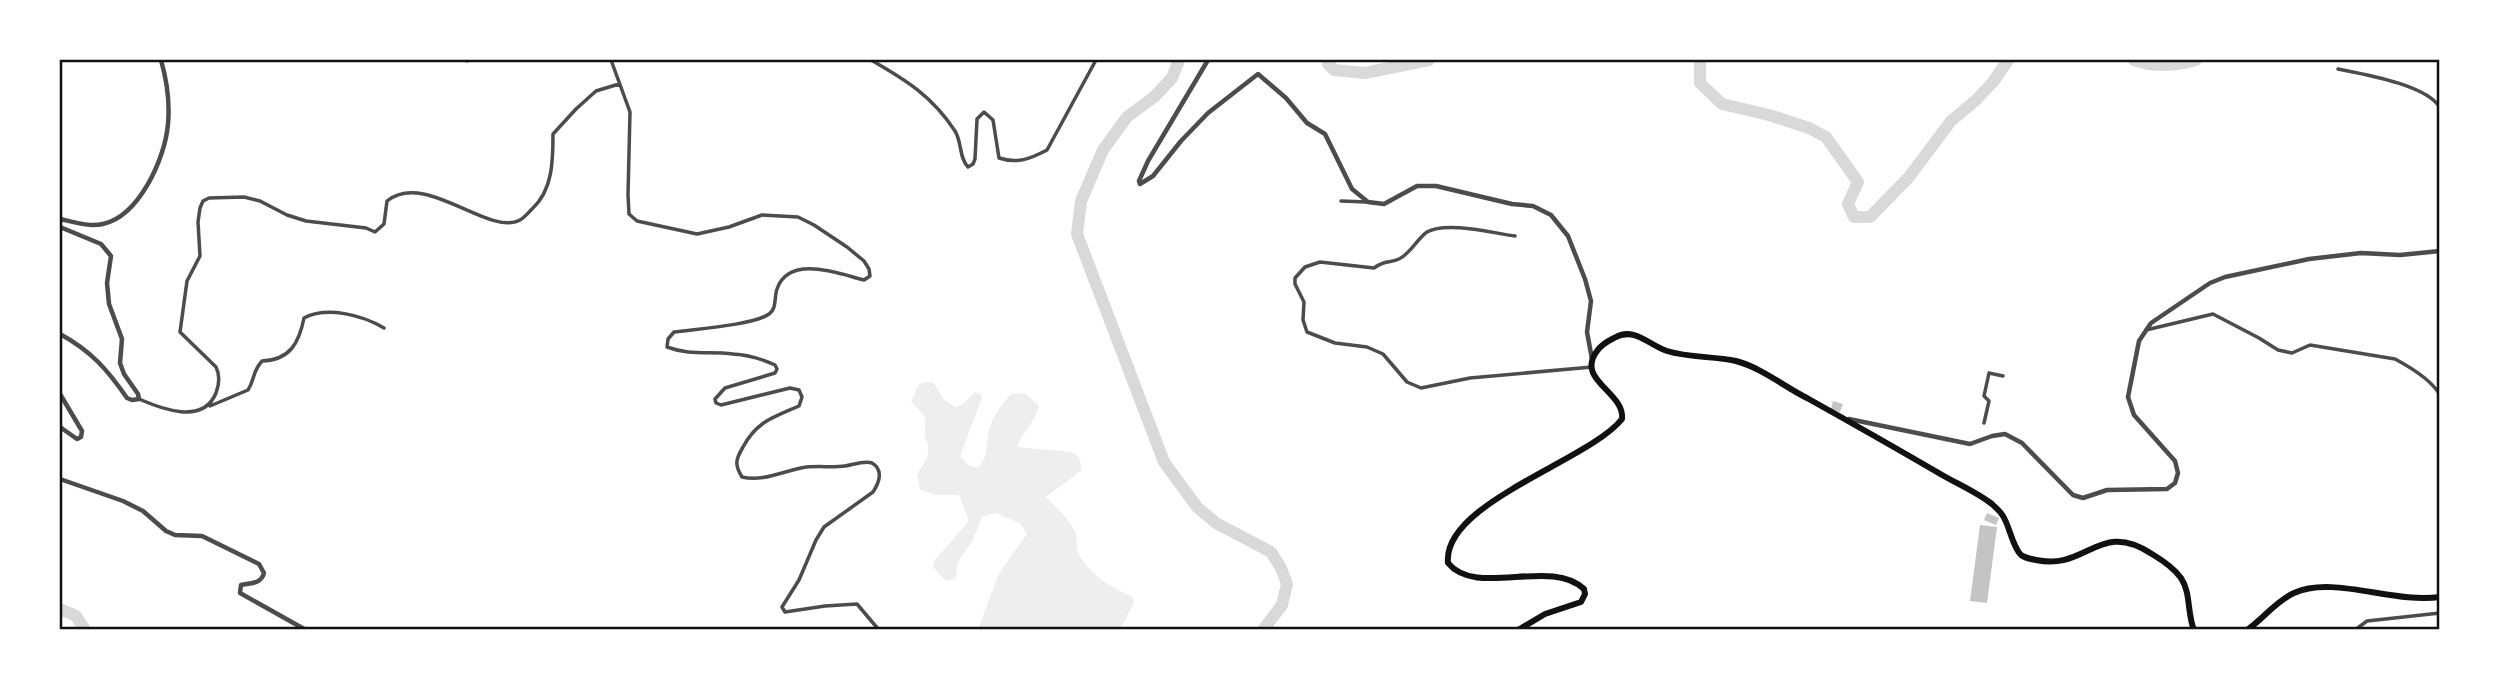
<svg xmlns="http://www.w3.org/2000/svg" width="2499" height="689" viewBox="0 0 2499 689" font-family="'Playfair Display',serif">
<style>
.green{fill:#eee}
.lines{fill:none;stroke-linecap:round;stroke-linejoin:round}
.river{stroke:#d9d9d9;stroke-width:12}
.building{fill:#c4c4c4}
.minor{stroke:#4c4c4c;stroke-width:3.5}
.tertiary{stroke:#4c4c4c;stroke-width:4.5}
.trunk{stroke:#111;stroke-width:6}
.neatline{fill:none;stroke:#111;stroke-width:2.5}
</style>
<rect width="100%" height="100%" fill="#fff"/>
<path class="green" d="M926,382H933L944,400L956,407L963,404L975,392L981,394L982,398L960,456L968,465L978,468C991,455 984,439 991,424C995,413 1003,403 1011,394L1025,393L1039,406C1035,422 1023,431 1017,447L1071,452L1079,457L1082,470L1046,497C1056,507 1068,518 1075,531C1078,538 1075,546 1078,552C1089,575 1111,587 1133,597L1134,603L1120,629H978L999,573L1027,534L1020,523L995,513L982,517L972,542L957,563L956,579L946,581L933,567L934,561L969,521L959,495H937L920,490L917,474L927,458L929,447L925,438V417L911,401L919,384Z"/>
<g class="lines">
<path class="river" d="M1179,60L1172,78L1154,97L1127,117L1103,150L1081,201L1077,234L1164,462L1197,507L1216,523L1271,552L1281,568L1287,584L1282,605L1263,630
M1330,60L1328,64L1334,70L1365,73L1429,60
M1700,60V83L1722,104L1769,115L1809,128L1826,137L1858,182L1848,204L1854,217H1870L1909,177L1951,121L1976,100L1993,82L2008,60
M2134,60C2153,67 2176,66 2196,60
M60,609L76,616L85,630"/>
</g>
<path class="building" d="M1833,401L1843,404L1840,412L1831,409Z
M1987,513L1999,518L1996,525L1984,520Z
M1980,525L1997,527L1987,603L1970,601Z"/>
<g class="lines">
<path class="minor" d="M467,60V61
M611,60L630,112L628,195L629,214L637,221L697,234L729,227L762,215L798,217L814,225L847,247L864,261L869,269L870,276L864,280C840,274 789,254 777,289C774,297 777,309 769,314C754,325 695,329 674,332L668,339L667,347C691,356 708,351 733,354C748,355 762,359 775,365L777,369L775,373L725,388L715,399L716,403L721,405L790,388L799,390L802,397L799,406C774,417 757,421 743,447C736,459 734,464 742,477C762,482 781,472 801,468C815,465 830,468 845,466C853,465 864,460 872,463C884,470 879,483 873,492L824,527L816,540L799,580L782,607L785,612L825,606L857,604L879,630
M871,60C906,80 932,96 955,131C962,142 959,158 968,167L973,164L975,159L977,119L984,112L993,120L999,158C1017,164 1030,159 1047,150L1096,60
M2338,69C2363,74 2428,85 2440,108
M1341,201L1367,202
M1515,236C1493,233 1446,221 1427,232C1417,239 1410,254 1399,259C1389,264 1386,259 1374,268L1320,262L1305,267L1295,278V284L1304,302L1303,320L1307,332L1335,343L1367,347L1383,354L1407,382L1421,388L1470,378L1592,367
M2146,330L2213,314L2259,338L2278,350L2292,353L2310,345L2395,359C2410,367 2431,379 2440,395
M139,399C162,409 203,425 216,393C219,385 220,375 216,367L180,332L187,281L200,256L198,222L200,208L203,201L209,198L244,197L260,201L287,215L306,221L366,228L375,232L384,224L387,201C425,170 489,237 520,220C524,218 528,213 532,209C553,190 553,160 553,134L576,109L596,91L619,84
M210,406L248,390C255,379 252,372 262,361C290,360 299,343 304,318C327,306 362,315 384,328
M1984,423L1989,401L1984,396L1989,373L2003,376
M2355,630L2367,621L2440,613"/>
<path class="tertiary" d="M1208,60L1148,161L1139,181L1140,184L1153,176L1181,141L1208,113L1258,74L1286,98L1307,123L1325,134L1352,189L1368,202L1384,204L1417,186H1436L1512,204L1533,206L1551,215L1568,236L1585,279L1591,301L1587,332L1592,359
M60,219C74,222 88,227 103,224C139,216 165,159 168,124C170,102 167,81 161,60
M60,227L101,244L111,256L107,283L109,304L122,339L120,363L124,374L138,394L139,399L132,400L127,398C107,369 91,351 60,334
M60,394L82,431L81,437L77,439L60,427
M1849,419L1970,444L1992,436L2005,434L2022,443L2073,495L2083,498L2107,490L2167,489L2175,483L2178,473L2175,461L2134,415L2128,397L2139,341L2151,323L2210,283L2225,277L2309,259L2361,253L2400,255L2440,251
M60,479L123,501L143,511L166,531L175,535L202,536L259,564L264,573C261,584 251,583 241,585L240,593L306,630"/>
<path class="trunk" d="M1518,630L1545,614L1581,602L1585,594L1584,589C1551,557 1476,598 1448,563C1442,503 1589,461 1622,419C1625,392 1575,380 1597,351C1601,345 1608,341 1614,338C1635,326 1648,345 1667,351C1690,358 1713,356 1736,361C1762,368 1783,386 1807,398C1850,422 1894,447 1937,472C1955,483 1975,491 1992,504C1996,508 2000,511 2003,516C2010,527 2012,546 2021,555C2025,558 2031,559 2036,560C2087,571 2099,519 2152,554C2162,560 2174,568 2181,578C2191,593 2187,613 2194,630
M2247,630C2263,619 2276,601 2294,593C2333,575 2394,604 2440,597"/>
</g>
<rect width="2499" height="689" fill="none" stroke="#ffffff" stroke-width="122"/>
<rect x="61" y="61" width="2377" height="567" class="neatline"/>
</svg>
